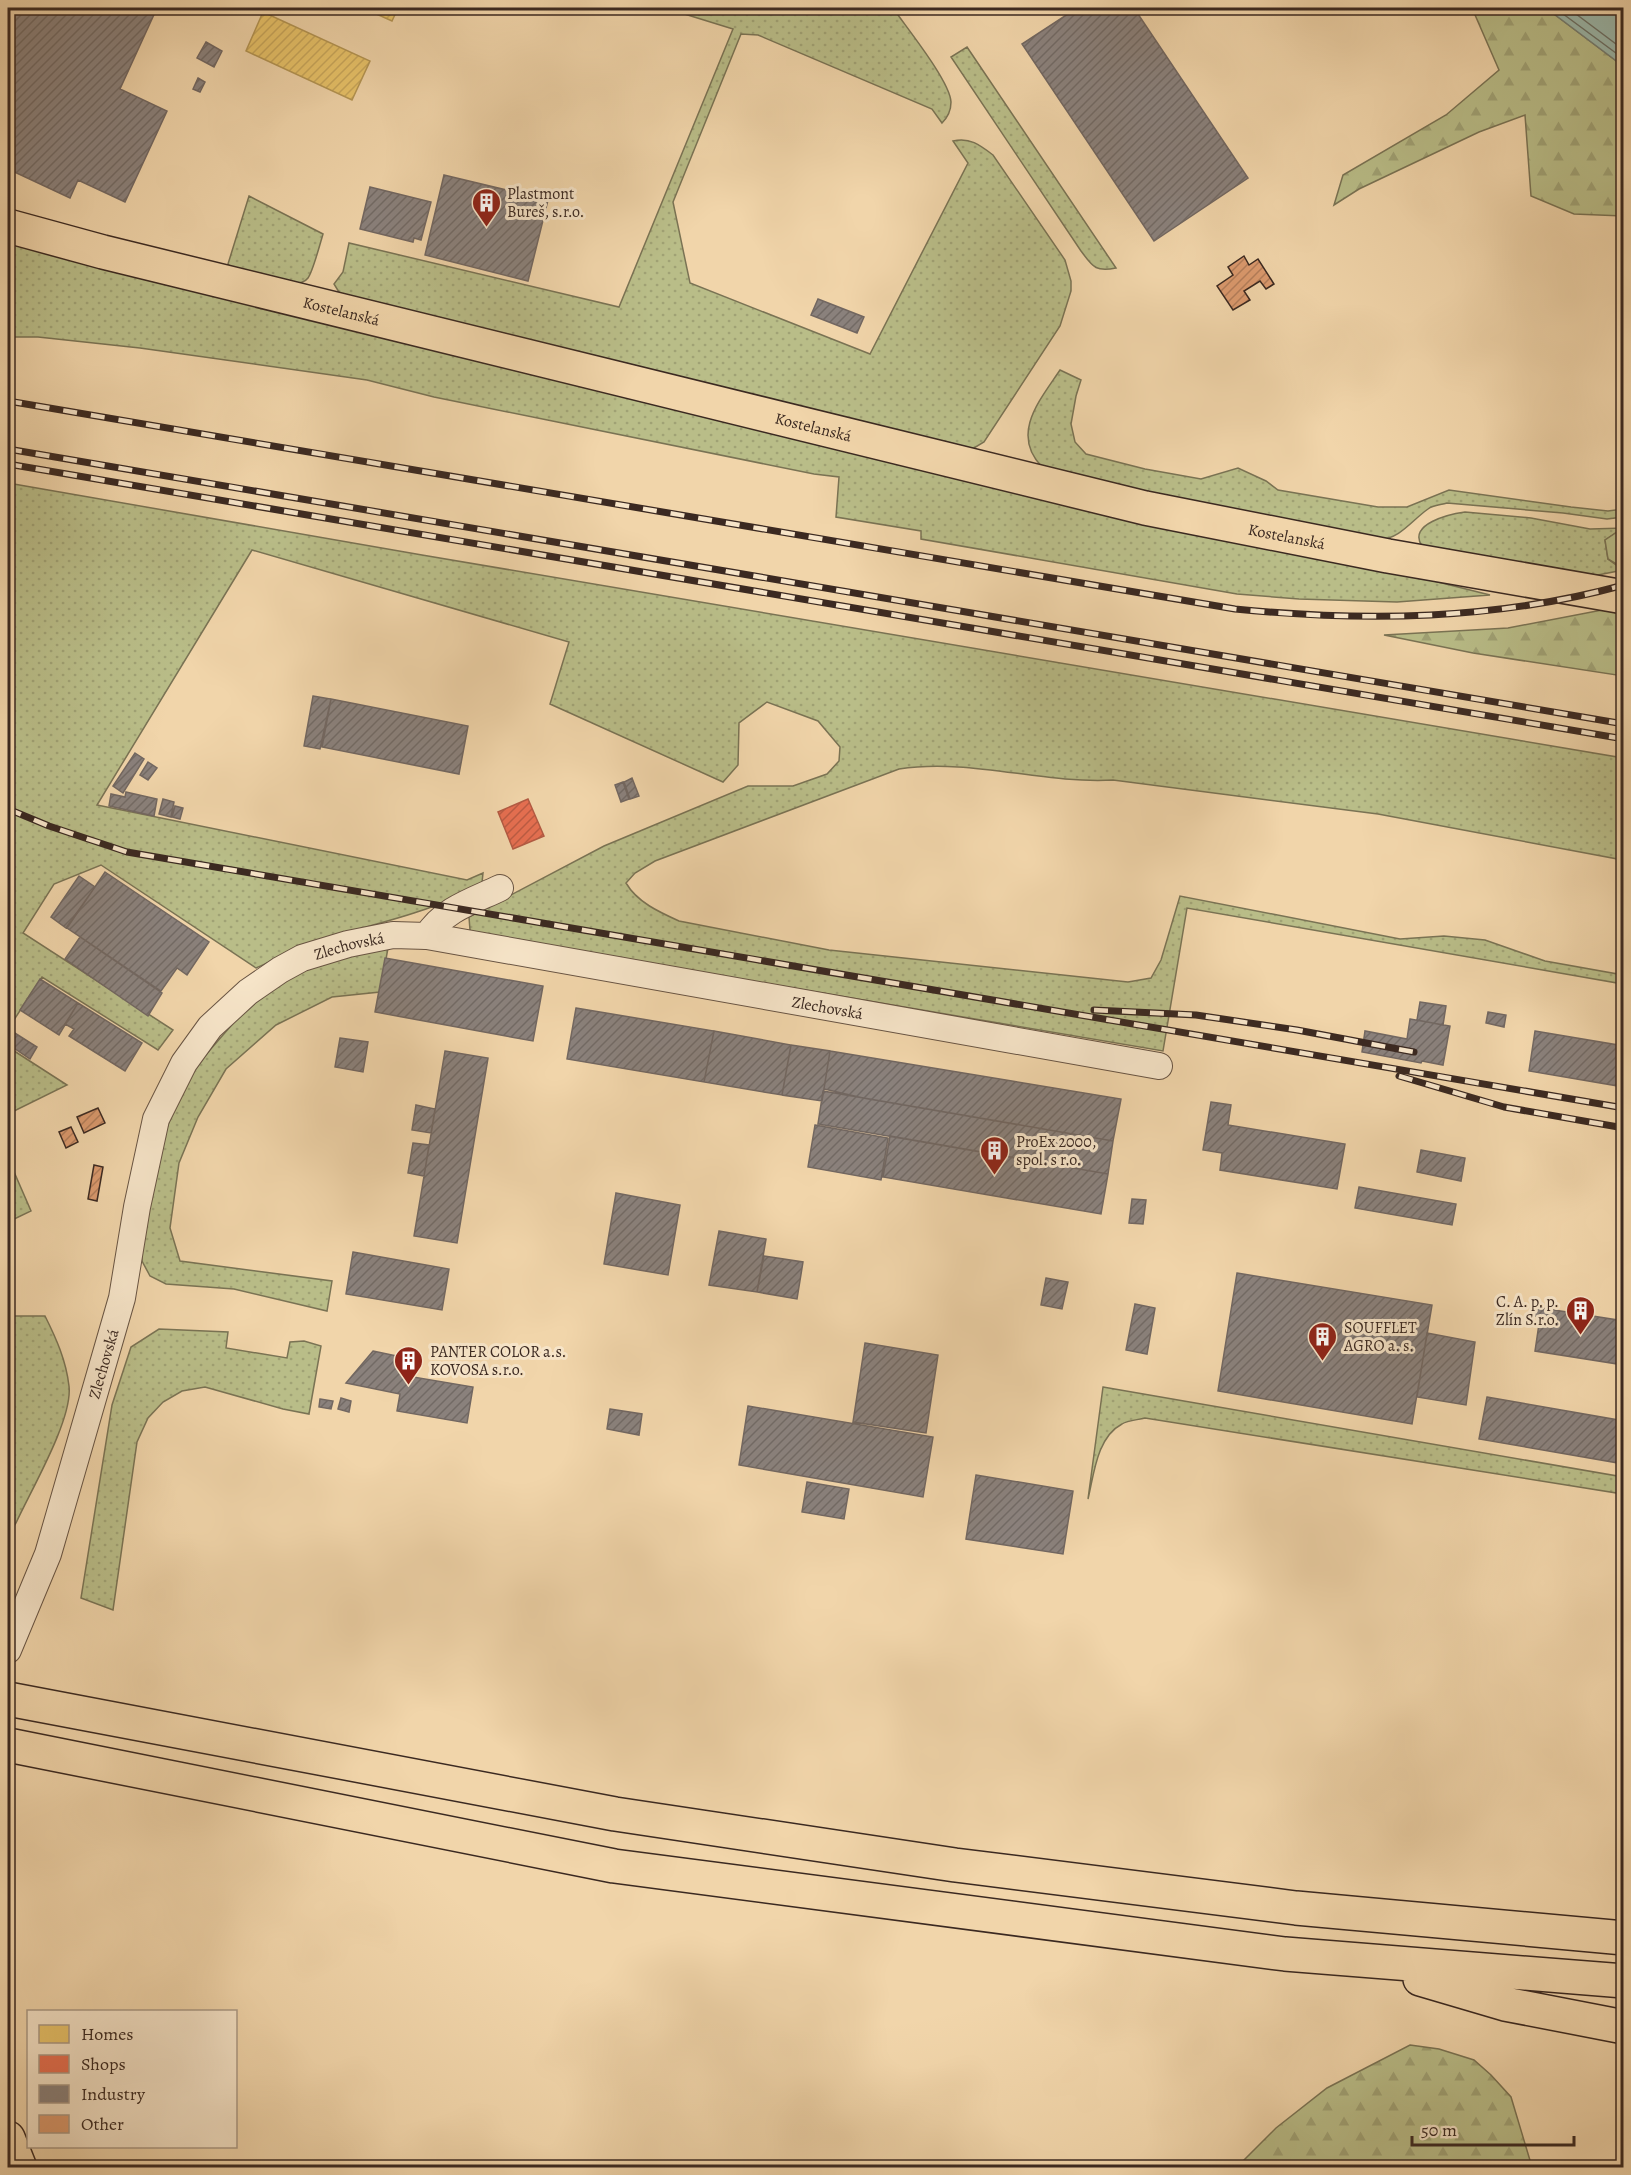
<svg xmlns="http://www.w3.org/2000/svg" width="1631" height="2175" viewBox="0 0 1631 2175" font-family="Alegreya,serif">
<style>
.green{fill:url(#green-dots);stroke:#7a7354;stroke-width:1.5}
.forest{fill:url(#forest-firs);stroke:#7a7354;stroke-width:1.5}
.water{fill:#9bb8ab;stroke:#757f74;stroke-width:1.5}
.homes{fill:url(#homes-hatch);stroke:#b59654;stroke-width:1.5}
.shops{fill:url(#shops-hatch);stroke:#b35a43;stroke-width:1.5}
.industry{fill:url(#industry-hatch);stroke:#726761;stroke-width:1.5}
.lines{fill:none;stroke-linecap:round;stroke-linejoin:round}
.shore{stroke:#6b7066;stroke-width:1.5}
.building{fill:url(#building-hatch);stroke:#3b2921;stroke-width:1.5}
.minor-casing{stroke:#685443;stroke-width:28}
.major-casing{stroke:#3b2921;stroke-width:36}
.highway-casing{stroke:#3b2921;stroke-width:36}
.minor{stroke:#f6e4c8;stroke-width:26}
.major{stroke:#f1d5aa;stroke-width:33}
.highway{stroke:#f1d5aa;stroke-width:33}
.rail-casing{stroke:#3b2921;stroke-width:7}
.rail{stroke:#f6e4c8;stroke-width:4.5;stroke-dasharray:14;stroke-linecap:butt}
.labels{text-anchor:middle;stroke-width:6;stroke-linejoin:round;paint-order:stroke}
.poi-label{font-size:16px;fill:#3b2921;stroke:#f6e4c8;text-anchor:start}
.street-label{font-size:16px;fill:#3b2921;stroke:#f6e4c8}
</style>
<defs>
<pattern id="green-dots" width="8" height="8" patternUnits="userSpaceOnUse" patternTransform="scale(1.5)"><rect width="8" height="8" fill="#b9bd88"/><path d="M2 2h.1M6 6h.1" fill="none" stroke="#a0a275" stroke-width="1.8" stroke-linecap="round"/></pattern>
<pattern id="forest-firs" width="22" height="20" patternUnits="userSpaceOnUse" patternTransform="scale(1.5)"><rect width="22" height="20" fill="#b9bd88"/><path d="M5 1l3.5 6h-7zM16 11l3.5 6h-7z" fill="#a0a275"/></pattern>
<pattern id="homes-hatch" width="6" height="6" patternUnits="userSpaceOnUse" patternTransform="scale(1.5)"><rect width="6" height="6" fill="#e9c46a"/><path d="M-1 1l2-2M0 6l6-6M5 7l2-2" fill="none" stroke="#c9a85c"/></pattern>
<pattern id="shops-hatch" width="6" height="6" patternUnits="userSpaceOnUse" patternTransform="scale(1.5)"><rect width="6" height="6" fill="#e76f51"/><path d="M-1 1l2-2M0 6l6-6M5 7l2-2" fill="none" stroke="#bc5b43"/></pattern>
<pattern id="industry-hatch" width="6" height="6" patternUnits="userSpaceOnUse" patternTransform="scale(1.5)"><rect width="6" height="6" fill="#8a817c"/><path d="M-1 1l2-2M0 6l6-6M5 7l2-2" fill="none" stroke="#726a65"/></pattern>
<pattern id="building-hatch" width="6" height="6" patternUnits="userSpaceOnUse" patternTransform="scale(1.5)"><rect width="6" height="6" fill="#dc9a6e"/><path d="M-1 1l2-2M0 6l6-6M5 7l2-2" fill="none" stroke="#b47e5a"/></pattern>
</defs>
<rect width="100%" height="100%" fill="#f1d5aa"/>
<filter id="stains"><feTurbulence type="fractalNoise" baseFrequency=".00333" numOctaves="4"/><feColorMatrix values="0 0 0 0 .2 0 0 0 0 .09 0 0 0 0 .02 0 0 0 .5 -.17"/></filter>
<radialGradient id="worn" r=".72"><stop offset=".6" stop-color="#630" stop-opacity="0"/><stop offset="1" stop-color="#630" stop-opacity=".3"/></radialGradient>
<path class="green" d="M665,8H893C906,27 950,81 951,102C951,110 947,118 942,123L932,109L758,35L741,34L673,202L690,283L870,354L968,163L953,141C970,137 980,145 993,155L1065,260L1071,281V291L1060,326L984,442L974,448L959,449L342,297L334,284L343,272L349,243L619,307L733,29Z
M967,47L1116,268C1095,272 1093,267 1081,251L951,57Z
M249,196L323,234C320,244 313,271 308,278C297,293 248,274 232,270L228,264Z
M8,243L1358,562L1490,595L1397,602L1299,599L1237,594L921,539V531L836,517L839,477L814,474L434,397L367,380L140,348L38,337H8Z
M1060,370L1081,380L1076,396L1071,424L1075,442L1086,454L1145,469L1201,479L1238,468L1266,481L1278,490L1378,507H1407L1449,490L1571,507L1608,511L1623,509V517L1607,519L1563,513L1447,503C1441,505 1433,505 1428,509C1411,521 1401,538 1379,540L1132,493L1042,467C1010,434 1040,400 1060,370Z
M8,483L422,555L1623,758V860L1378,814L1113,780C1042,784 970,758 899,769L655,861L635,873L626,883C637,902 659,912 679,921L829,950L1128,982L1151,978L1161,960L1180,896L1400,939L1444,936L1485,940L1545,961L1623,975V984L1187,908L1163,1051L475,934L470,930L469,917L604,846L748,786H793L827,774L839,761L840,747L818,721L767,702L739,723L738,765L723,782L550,704L569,642L252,550L97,805L467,880L483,873L482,883C436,912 376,923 324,939C301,947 278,958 256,968L101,865L54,884L23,933L173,1030L158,1050L42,977L8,1029Z
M1465,512L1531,518L1590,529L1623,528L1605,540L1608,559L1623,570L1593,576L1422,546C1407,524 1450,514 1465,512Z
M384,945L388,948L380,992L332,997L276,1025L226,1069L198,1117L179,1163L170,1228L180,1261L332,1281L327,1311L234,1289L166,1284L150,1276L142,1261L141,1236L159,1152L176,1101L196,1066L243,1012L275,988L297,974L320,964Z
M8,1047L67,1085L8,1114Z
M8,1158L31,1211L8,1222Z
M8,1316H45C56,1338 66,1360 69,1386C73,1419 31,1490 16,1523L8,1535Z
M159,1329L228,1332L226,1348L287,1358L290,1342L304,1341L321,1346L309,1414L283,1409L205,1387L182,1391L163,1402L148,1418L137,1442L113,1610L81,1598L112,1405L131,1347Z
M1103,1387L1623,1477V1494L1145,1418C1138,1420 1128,1420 1122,1424C1097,1437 1094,1474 1088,1499Z"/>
<path class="forest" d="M1472,8H1546L1623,66V216L1574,214L1531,196L1525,115L1479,132L1359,189L1334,205L1343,175L1446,115L1499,70Z
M1623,528V568L1608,559L1605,540Z
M1602,610L1623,614V676L1473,653L1384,635L1508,628Z
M1410,2045L1439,2049L1474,2060L1491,2075L1511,2097L1532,2167H1237L1276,2128L1327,2088Z"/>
<path class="water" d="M1546,8H1623V66Z"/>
<path class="homes" d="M363,8H398L392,21Z
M263,12L370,61L352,100L246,51Z"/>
<path class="shops" d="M528,799L544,836L513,849L498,812Z"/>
<path class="industry" d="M8,8H157L120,89L167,111L125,202L78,180L70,198L8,169Z
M1077,8H1134L1248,178L1154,241L1022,44Z
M206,42L222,51L214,67L197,58Z
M198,78L205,82L200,92L193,89Z
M444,175L548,200L528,281L425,255Z
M370,187L431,202L421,240L414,238L413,242L360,229Z
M818,299L864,317L857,333L811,315Z
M313,696L331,699L320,749L304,746Z
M331,699L468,726L459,774L322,747Z
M135,753L144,759L123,793L113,786Z
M148,762L157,768L148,780L140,775Z
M632,778L639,796L630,799L624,782Z
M623,782L629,799L621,802L615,785Z
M126,792L157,799L154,816L109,806L111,794L125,797Z
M163,799L174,802L171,817L159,814Z
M175,806L183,808L180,819L172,817Z
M105,872L209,942L187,975L177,968L161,991L67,928Z
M79,876L95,887L66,928L51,917Z
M80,937L162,993L148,1016L65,959Z
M385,958L543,986L533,1041L375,1012Z
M40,979L78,1003L59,1035L20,1010Z
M1420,1002L1446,1006L1443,1025L1417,1020Z
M78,1003L142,1043L125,1071L69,1036L74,1029L65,1024Z
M576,1008L714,1031L704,1082L567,1059Z
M1488,1012L1506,1015L1504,1027L1486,1023Z
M1410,1019L1450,1026L1443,1065L1422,1061L1421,1063L1362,1052L1365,1031L1407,1039Z
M10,1030L37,1047L30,1059L8,1044V1034Z
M714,1031L791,1045L782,1095L704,1082Z
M1535,1031L1624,1046V1087L1529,1071Z
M340,1038L368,1042L363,1072L335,1067Z
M791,1045L830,1051L822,1101L782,1095Z
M445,1051L488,1058L457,1243L414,1236Z
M830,1051L1121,1099L1113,1141L863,1098L824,1089Z
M823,1091L1113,1141L1108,1174L818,1124Z
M1211,1102L1231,1105L1228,1125L1345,1144L1337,1189L1220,1170L1222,1153L1203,1150Z
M416,1105L435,1109L431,1133L412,1130Z
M815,1125L888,1138L881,1180L808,1167Z
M890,1136L1108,1174L1101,1214L883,1177Z
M413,1143L429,1145L424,1176L408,1173Z
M1421,1150L1465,1158L1461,1181L1417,1172Z
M1359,1187L1456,1204L1452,1225L1355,1208Z
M616,1193L680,1205L668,1275L604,1264Z
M1132,1199L1146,1200L1143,1224L1129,1223Z
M719,1231L766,1239L757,1292L709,1285Z
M353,1252L449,1269L442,1310L346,1294Z
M764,1256L803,1262L797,1299L757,1292Z
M1237,1273L1432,1305L1412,1424L1218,1391Z
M1046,1278L1068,1282L1062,1309L1041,1305Z
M1135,1304L1155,1308L1147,1354L1126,1350Z
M1535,1307L1624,1321V1365L1535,1351L1540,1317L1534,1316Z
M1427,1333L1475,1342L1466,1405L1417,1397Z
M865,1343L938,1355L926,1433L853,1422Z
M373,1351L416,1360L413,1377L473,1387L467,1423L397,1411L400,1394L346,1383Z
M1487,1397L1624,1421V1464L1479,1439Z
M341,1398L351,1401L349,1412L338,1409Z
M320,1399L333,1401L331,1409L319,1407Z
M748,1406L933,1437L923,1497L739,1465Z
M610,1409L642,1414L639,1435L607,1429Z
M976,1475L1073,1491L1063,1554L966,1539Z
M807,1482L849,1489L844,1519L802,1512Z"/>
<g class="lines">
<path class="shore" d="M1555,8L1624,59
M1568,8L1624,50"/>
</g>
<path class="building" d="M1244,256L1249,265L1258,259L1274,284L1266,289L1260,281L1244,291L1250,300L1233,310L1217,286L1233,275L1228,267Z
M98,1108L105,1123L84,1133L77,1117Z
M71,1127L78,1142L66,1148L59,1132Z
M94,1165L103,1167L97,1201L88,1199Z"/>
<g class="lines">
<defs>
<g id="minor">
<path d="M427,936C444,909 473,901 500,888"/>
<path id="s1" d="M8,1650L48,1554L122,1298L137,1207L156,1119L184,1063L210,1027L248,992L280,970L302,958L348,944L393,935L427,936L1159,1066"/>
</g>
<g id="major">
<path id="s2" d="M8,226L103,252L1145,508L1388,556L1624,597"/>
<path d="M8,2138L20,2168"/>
</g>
<path id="highway" d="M8,1699L615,1814L955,1865L1296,1908L1624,1938
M8,1745L614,1866L1285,1954L1624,1981
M1420,1979L1505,2004L1624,2027"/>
</defs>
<use href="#minor" class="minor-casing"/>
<use href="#major" class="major-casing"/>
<use href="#highway" class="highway-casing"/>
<use href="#minor" class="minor"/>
<use href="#major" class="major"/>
<use href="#highway" class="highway"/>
<defs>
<path id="rail" d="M8,401L1235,609C1366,622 1496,620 1624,585
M8,449L1624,724
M8,464L1624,739
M8,809L49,826L127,852L1624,1108
M1094,1010L1196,1015L1297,1030L1414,1052
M1399,1076L1504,1107L1624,1128"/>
</defs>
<use href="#rail" class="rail-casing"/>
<use href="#rail" class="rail"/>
</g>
<defs>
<symbol id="building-pin" viewBox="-11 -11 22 30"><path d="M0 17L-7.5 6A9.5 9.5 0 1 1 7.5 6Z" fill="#8f2418" stroke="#f6e4c8"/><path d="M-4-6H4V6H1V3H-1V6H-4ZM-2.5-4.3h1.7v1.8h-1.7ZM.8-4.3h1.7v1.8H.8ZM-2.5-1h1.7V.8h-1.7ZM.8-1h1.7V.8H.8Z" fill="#fff"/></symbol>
</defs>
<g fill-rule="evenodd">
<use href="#building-pin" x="470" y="186" width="33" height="45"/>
<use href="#building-pin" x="978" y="1134" width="33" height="45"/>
<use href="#building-pin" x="1564" y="1294" width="33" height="45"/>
<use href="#building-pin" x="1306" y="1320" width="33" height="45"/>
<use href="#building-pin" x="392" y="1344" width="33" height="45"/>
</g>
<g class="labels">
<g class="poi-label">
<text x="507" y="199">Plastmont<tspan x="507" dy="18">Bureš, s.r.o.</tspan></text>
<text x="1016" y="1147">ProEx 2000,<tspan x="1016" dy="18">spol. s r.o.</tspan></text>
<text x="1559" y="1307" text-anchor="end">C. A. p. p.<tspan x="1559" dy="18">Zlín S.r.o.</tspan></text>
<text x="1344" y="1333">SOUFFLET<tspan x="1344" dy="18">AGRO a. s.</tspan></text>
<text x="430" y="1357">PANTER COLOR a.s.<tspan x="430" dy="18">KOVOSA s.r.o.</tspan></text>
</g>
<g class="street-label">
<text dy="6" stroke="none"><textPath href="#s2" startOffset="344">Kostelanská</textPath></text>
<text dy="6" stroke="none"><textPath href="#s2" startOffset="830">Kostelanská</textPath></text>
<text dy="6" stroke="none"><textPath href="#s2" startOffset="1316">Kostelanská</textPath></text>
<text dy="6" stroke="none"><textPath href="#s1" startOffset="824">Zlechovská</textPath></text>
<text dy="6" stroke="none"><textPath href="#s1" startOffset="1310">Zlechovská</textPath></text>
<text dy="6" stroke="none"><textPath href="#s1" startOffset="302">Zlechovská</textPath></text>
</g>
</g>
<rect width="1631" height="2175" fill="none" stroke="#f1d5aa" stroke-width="30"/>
<rect x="9" y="9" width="1613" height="2157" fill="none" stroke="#3b2921" stroke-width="3"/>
<rect x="15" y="15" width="1601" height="2145" fill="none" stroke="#3b2921" stroke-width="1.5"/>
<rect x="27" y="2010" width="210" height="138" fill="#f6e4c8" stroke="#ab9985" stroke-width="1.5"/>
<rect x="39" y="2025" width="30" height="18" fill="#e9c46a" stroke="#ab9985" stroke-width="1.5"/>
<text x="81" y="2040" font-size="18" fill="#3b2921">Homes</text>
<rect x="39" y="2055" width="30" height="18" fill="#e76f51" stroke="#ab9985" stroke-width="1.5"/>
<text x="81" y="2070" font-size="18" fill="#3b2921">Shops</text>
<rect x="39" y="2085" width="30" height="18" fill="#8a817c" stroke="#ab9985" stroke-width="1.5"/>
<text x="81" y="2100" font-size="18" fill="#3b2921">Industry</text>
<rect x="39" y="2115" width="30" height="18" fill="#dc9a6e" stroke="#ab9985" stroke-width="1.5"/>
<text x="81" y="2130" font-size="18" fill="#3b2921">Other</text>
<path d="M1412 2136v9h162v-9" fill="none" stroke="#3b2921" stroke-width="3"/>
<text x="1421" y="2136" font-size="18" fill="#3b2921" stroke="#f6e4c8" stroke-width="4.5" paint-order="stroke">50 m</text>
<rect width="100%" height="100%" filter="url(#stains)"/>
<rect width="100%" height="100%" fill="url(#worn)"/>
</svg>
